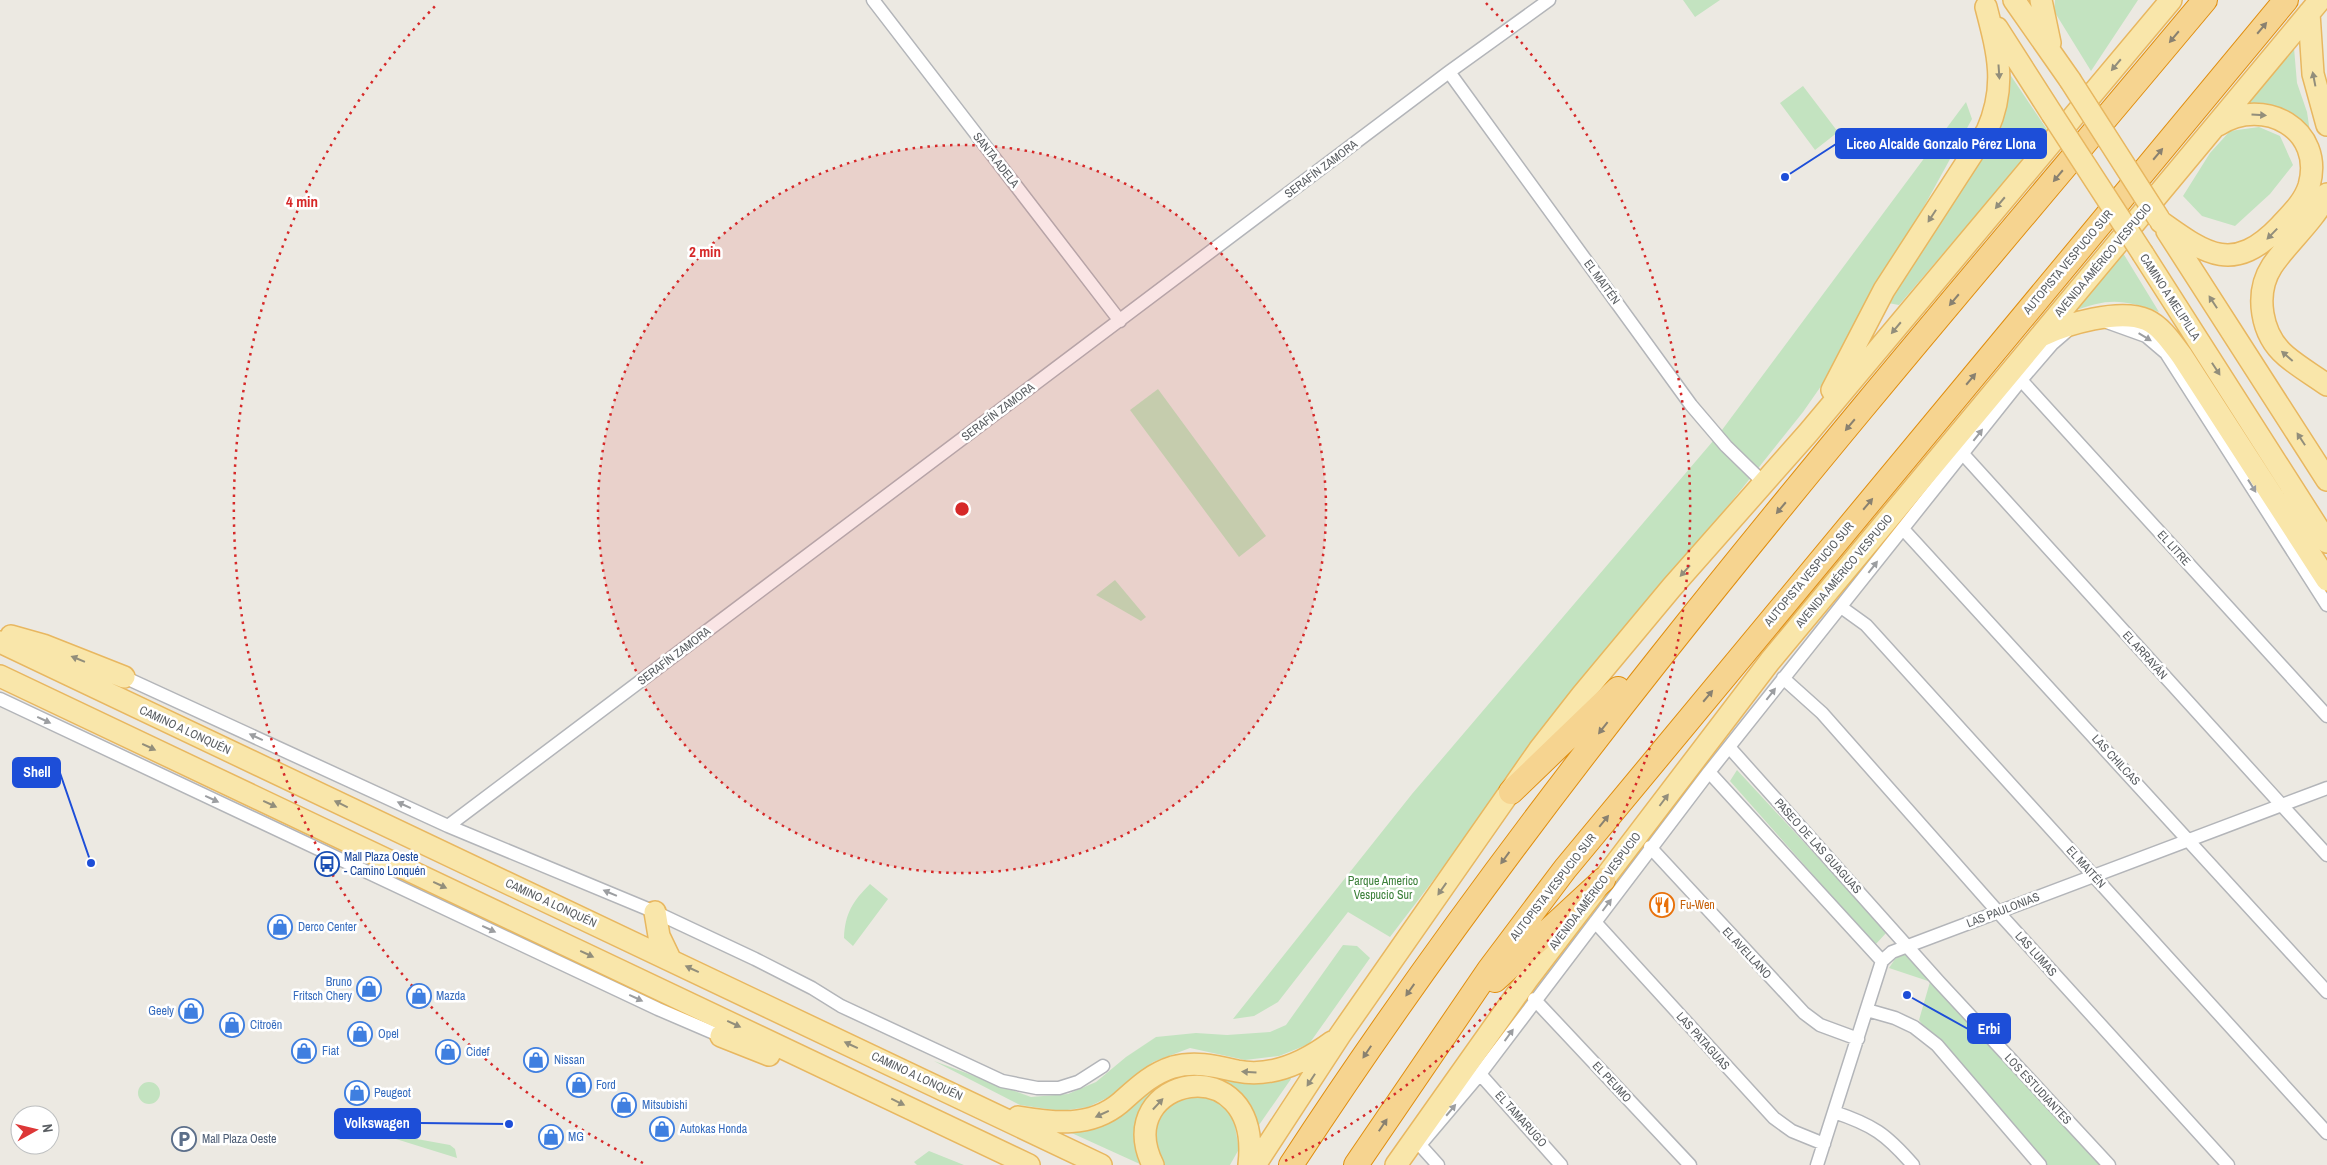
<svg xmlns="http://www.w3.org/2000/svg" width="2327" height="1165" viewBox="0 0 2327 1165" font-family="'Archivo Narrow',sans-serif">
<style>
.green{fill:#c3e3c0}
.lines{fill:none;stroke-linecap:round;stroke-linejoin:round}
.minor-casing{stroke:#b3b5b9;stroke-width:15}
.primary-casing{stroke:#e8b760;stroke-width:24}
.motorway-casing{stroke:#e08e0f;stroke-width:26}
.minor{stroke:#fff;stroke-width:12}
.primary{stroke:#f9e6aa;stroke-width:21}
.motorway{stroke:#f6d490;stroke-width:24}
.primary-bridge-casing{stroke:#e8b760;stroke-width:24;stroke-linecap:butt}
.primary-bridge{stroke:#f9e6aa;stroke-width:21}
.oneway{fill:#898170}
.oneway2{fill:#928e7b}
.oneway3{fill:#9c9ea1}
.ring{fill:none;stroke:#d62828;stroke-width:2.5;stroke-dasharray:2.5 5}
.labels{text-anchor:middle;stroke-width:5;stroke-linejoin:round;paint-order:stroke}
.street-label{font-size:12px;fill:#5a5e62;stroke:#fff}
.transit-label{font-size:12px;fill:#164399;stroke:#fff;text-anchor:start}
.park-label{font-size:12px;fill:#3c813a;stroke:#fff}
.food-label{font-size:12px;fill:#c56008;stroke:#fff;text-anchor:start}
.shop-label{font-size:12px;fill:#366cbe;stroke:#fff;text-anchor:start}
.service-label{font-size:12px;fill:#4e5e75;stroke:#fff;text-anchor:start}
.centre{fill:#d62828;stroke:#fff;stroke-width:2.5}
.ring-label{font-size:15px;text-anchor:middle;font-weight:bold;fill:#d62828;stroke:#fff;stroke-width:5;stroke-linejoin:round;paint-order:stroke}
.leader{fill:none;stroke:#1d4ed8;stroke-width:2}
.callout-dot{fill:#1d4ed8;stroke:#fff;stroke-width:2}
.callout{fill:#1d4ed8;stroke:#1d4ed8;stroke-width:2}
.callout-label{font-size:14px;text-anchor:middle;font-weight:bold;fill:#fff}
</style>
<rect width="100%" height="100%" fill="#ece9e2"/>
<path class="green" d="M1683,0H1720L1695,17Z
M2055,0H2138L2091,71L2054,11Z
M2294,48L2297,83L2307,112L2313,152L2294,118L2241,109Z
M2007,70L2048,131L1899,305L1888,303Z
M1803,86L1838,132L1815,150L1780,103Z
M1966,102L1972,119L1842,356L1803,412L1512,777L1390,937L1348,912L1278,1002L1254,1016L1233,1019L1412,794L1719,434Z
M2259,127L2280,136L2293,165L2270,194L2235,226L2202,216L2183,196L2210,153L2230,131Z
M2123,253L2159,312C2121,299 2109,298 2071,312Z
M1158,389L1266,536L1239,557L1130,410Z
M1115,580L1146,617L1141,621L1096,595Z
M1737,770L1887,932L1875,945L1730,781Z
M870,884L888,899L853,946L844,938C845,913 853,901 870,884Z
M1343,945L1357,946L1370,958L1309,1044L1279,1056L1245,1060L1190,1048L1153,1062L1113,1095L1088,1107L1061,1111L1020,1105L934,1061L1031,1097L1068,1094L1096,1082L1126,1057L1156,1037L1196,1033L1227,1035L1270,1032L1286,1025Z
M1905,953L1931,982L1889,968L1895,959Z
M1930,982L2101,1165H2044L1930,1035L1919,1020Z
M1175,1073L1290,1075L1291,1079L1259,1125H1254L1227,1087L1146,1104C1133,1128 1136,1139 1142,1165L1065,1130Z
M138 1093a11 11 0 1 1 22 0a11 11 0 1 1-22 0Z
M1205,1095L1224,1106L1234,1121L1239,1149L1230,1165H1164C1159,1158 1158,1151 1157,1142C1153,1119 1163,1113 1178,1098Z
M367,1130L450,1145L455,1149L457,1158Z
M929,1151L964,1165H917L914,1162Z"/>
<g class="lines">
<defs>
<path id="minor" d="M873,0L1120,321
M1449,72L1691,405L1726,446L1765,484
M2107,322L2146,336L2166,353L2327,605
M2021,380L2327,716
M1963,454L2327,855
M1903,529L2327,992
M1841,607L1866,625L2327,1133
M124,677L448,826L655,912L755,959L812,988L841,1006L1002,1081L1037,1088H1059L1078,1082L1103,1066
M1783,678L1822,713L1998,912L2228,1165
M0,699L658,1009L721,1036
M1729,747L1939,982L2109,1165
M1709,772L1882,961
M448,826L1449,72L1549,0
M1650,847L1804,1013L1820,1025L1858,1039
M1595,922L1774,1118L1792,1131L1824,1144
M1534,999L1690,1165
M1867,1010L1895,1018L1914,1027L1937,1045L2040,1165
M1480,1074L1561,1165
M1834,1112C1873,1125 1886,1134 1913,1165
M1438,1165L1420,1145L1480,1074L1709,772L2021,380L2052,344L2067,331
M1817,1165L1882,961L1892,952L2327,788"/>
<path id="primary" d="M2014,0L2070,80
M2041,0L2050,43
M2309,13L2313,74L2327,125
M1997,28L2052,114
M2327,194C2314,221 2289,241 2272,266C2254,294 2261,335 2286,356C2299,367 2313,375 2327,385
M2161,222C2207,255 2234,274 2280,226C2291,214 2304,202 2309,186C2325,129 2264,96 2218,125
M2167,231L2327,480
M2143,254L2327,542
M2041,336C2066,324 2120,308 2147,320C2162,327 2172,343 2182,356L2327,580
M1832,390L1884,290L1987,131C2007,86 1998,53 1986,7
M11,636L43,645L124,677
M0,642L1101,1165
M0,676L1029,1165
M655,912L659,936L670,959
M721,1036L769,1055
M1018,1117C1054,1123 1090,1128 1120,1103C1137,1088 1151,1074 1173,1067C1195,1061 1215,1066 1237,1071C1272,1078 1305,1062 1332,1042
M1153,1165C1109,1077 1263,1044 1249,1165
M1255,1165L1340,1035L1539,750L1582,695L1672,587L1808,433L2171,0
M1396,1165L1527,980L1770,661L2320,0"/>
<path id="motorway" d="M1511,792L1618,689
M1495,980L1603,880
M1291,1165C1562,750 1888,379 2205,0
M1356,1165L1489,970L1565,869L2286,0"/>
</defs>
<use href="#minor" class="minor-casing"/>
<use href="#primary" class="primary-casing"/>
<use href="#motorway" class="motorway-casing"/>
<use href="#minor" class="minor"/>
<use href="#primary" class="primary"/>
<use href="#motorway" class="motorway"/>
<defs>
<path id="primary-bridge" d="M2070,80L2159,219
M2052,114L2143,254"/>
</defs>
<use href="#primary-bridge" class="primary-bridge-casing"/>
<use href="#primary-bridge" class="primary-bridge"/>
</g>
<defs><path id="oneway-solid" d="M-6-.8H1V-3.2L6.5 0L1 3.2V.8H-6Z" transform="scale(1.25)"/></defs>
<g class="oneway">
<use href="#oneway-solid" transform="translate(2262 28) rotate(-50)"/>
<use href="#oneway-solid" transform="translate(2174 37) rotate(130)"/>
<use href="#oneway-solid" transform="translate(2158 154) rotate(-50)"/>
<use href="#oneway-solid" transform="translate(2058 176) rotate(130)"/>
<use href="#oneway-solid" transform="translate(1954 300) rotate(130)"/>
<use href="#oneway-solid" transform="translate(1971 379) rotate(-50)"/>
<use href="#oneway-solid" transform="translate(1850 425) rotate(130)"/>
<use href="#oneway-solid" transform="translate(1868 504) rotate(-50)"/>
<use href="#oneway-solid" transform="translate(1781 508) rotate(130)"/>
<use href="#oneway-solid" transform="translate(1708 696) rotate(-50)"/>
<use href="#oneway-solid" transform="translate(1603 728) rotate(128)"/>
<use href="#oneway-solid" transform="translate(1604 821) rotate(-51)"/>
<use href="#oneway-solid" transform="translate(1505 858) rotate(126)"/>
<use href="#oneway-solid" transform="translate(1410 990) rotate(125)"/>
<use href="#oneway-solid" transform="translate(1367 1052) rotate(124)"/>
<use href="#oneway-solid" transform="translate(1383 1125) rotate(-56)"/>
</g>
<g class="oneway2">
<use href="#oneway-solid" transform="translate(2116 65) rotate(130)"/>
<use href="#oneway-solid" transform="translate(1999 72) rotate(86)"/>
<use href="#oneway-solid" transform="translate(2314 79) rotate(-101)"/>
<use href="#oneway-solid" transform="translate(2259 115) rotate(3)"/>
<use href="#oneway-solid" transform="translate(2000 203) rotate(130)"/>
<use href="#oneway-solid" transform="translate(1932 216) rotate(123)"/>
<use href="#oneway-solid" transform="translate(2272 234) rotate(134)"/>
<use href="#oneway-solid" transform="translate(2213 302) rotate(-123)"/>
<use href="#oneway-solid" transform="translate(1896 328) rotate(130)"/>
<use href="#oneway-solid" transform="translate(2287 356) rotate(-139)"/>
<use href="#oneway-solid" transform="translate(2216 369) rotate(57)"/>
<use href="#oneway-solid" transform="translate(2301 439) rotate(-123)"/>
<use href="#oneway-solid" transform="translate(1685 571) rotate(132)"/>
<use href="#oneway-solid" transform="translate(78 659) rotate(-158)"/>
<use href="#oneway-solid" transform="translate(149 747) rotate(25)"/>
<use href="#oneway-solid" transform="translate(1664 800) rotate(-53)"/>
<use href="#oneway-solid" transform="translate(270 804) rotate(25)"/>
<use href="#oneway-solid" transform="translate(341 804) rotate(-154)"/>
<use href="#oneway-solid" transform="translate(440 885) rotate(25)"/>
<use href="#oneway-solid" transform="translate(1442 889) rotate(125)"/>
<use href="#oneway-solid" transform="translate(587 954) rotate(25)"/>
<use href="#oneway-solid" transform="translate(692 969) rotate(-155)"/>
<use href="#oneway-solid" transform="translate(734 1024) rotate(25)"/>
<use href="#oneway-solid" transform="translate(851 1045) rotate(-155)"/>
<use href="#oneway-solid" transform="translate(1249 1072) rotate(-176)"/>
<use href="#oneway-solid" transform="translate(1311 1080) rotate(123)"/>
<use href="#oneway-solid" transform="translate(898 1102) rotate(26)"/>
<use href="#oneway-solid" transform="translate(1158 1104) rotate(-47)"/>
<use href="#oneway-solid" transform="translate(1102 1114) rotate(155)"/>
</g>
<g class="oneway3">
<use href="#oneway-solid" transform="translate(2145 337) rotate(31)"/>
<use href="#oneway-solid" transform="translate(1978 435) rotate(-52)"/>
<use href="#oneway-solid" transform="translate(2252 486) rotate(58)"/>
<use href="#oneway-solid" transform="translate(1873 567) rotate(-52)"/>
<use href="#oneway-solid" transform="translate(1771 694) rotate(-52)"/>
<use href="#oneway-solid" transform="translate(44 720) rotate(25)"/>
<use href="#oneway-solid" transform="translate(256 737) rotate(-155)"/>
<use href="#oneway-solid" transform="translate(212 799) rotate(25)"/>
<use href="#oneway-solid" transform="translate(404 805) rotate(-155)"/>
<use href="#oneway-solid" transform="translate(610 893) rotate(-157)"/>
<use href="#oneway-solid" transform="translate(1607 905) rotate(-53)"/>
<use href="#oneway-solid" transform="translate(489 929) rotate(25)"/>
<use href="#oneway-solid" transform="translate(636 998) rotate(25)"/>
<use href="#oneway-solid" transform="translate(1509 1035) rotate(-54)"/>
<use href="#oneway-solid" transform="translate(1451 1110) rotate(-50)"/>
</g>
<circle cx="962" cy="509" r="364" fill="#d62828" fill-opacity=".12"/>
<g class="ring">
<circle cx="962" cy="509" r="364"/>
<path d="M643 1163A728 728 0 0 1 438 3M1486 3A728 728 0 0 1 1281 1163"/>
</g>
<defs>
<symbol id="bus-ring" viewBox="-11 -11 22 22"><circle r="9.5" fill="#fff" stroke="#1a4fb4" stroke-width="1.5"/><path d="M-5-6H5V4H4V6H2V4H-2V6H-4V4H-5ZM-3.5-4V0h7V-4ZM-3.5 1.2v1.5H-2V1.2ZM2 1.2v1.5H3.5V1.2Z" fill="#1a4fb4"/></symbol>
<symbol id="restaurant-ring" viewBox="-11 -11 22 22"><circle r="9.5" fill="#fff" stroke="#e8710a" stroke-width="1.5"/><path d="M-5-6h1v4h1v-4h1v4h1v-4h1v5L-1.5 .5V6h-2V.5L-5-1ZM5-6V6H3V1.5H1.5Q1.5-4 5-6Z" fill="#e8710a"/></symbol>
<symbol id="shop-ring" viewBox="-11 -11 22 22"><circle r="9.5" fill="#fff" stroke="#3f7fe0" stroke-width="1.5"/><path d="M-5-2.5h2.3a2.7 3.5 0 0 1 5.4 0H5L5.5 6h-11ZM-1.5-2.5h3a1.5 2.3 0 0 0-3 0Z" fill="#3f7fe0"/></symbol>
<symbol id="parking-ring" viewBox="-11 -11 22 22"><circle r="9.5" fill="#fff" stroke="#5c6f8a" stroke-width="1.5"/><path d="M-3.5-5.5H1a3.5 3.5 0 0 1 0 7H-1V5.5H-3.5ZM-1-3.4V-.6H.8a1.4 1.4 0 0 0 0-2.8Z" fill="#5c6f8a"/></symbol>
</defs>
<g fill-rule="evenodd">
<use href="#bus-ring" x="313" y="850" width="28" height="28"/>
<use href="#restaurant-ring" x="1648" y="891" width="28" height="28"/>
<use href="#shop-ring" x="266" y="913" width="28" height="28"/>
<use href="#shop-ring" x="355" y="975" width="28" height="28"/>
<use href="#shop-ring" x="405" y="982" width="28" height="28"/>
<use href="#shop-ring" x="177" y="997" width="28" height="28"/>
<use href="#shop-ring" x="218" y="1011" width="28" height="28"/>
<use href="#shop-ring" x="346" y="1020" width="28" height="28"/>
<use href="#shop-ring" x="290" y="1037" width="28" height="28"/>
<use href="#shop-ring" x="434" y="1038" width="28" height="28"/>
<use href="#shop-ring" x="522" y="1046" width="28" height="28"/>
<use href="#shop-ring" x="565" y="1071" width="28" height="28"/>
<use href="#shop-ring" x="343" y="1079" width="28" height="28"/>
<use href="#shop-ring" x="610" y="1091" width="28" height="28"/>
<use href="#shop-ring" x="648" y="1115" width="28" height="28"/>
<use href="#shop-ring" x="537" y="1123" width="28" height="28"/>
<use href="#parking-ring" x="170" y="1125" width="28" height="28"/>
</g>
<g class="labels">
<g class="street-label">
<text transform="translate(996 160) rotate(52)" y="4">SANTA ADELA</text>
<text transform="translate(1321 169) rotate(-37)" y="4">SERAFÍN ZAMORA</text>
<text transform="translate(2103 260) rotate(-50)" y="4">AVENIDA AMÉRICO VESPUCIO</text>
<text transform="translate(2068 262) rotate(-50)" y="4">AUTOPISTA VESPUCIO SUR</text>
<text transform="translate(1602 282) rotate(54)" y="4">EL MAITÉN</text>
<text transform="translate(2170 297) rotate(57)" y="4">CAMINO A MELIPILLA</text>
<text transform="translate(998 412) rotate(-37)" y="4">SERAFÍN ZAMORA</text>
<text transform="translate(2174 548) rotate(48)" y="4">EL LITRE</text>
<text transform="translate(1844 571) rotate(-50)" y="4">AVENIDA AMÉRICO VESPUCIO</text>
<text transform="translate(1809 574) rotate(-50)" y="4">AUTOPISTA VESPUCIO SUR</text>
<text transform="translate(2145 655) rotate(48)" y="4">EL ARRAYÁN</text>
<text transform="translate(674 656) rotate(-37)" y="4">SERAFÍN ZAMORA</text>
<text transform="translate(185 730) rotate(25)" y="4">CAMINO A LONQUÉN</text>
<text transform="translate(2116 760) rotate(47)" y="4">LAS CHILCAS</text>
<text transform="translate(1818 846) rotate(48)" y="4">PASEO DE LAS GUAGUAS</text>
<text transform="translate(2086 867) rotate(48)" y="4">EL MAITÉN</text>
<text transform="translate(1553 887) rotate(-52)" y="4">AUTOPISTA VESPUCIO SUR</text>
<text transform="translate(1595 891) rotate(-53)" y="4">AVENIDA AMÉRICO VESPUCIO</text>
<text transform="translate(551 903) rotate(25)" y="4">CAMINO A LONQUÉN</text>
<text transform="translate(2003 910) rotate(-21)" y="4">LAS PAULONIAS</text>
<text transform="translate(1747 953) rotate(47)" y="4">EL AVELLANO</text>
<text transform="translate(2036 954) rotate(48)" y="4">LAS LUMAS</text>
<text transform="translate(1703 1041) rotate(48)" y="4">LAS PATAGUAS</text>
<text transform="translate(917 1076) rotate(25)" y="4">CAMINO A LONQUÉN</text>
<text transform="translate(1612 1082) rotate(47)" y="4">EL PEUMO</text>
<text transform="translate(2038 1089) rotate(47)" y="4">LOS ESTUDIANTES</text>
<text transform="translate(1521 1119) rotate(48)" y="4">EL TAMARUGO</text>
</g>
<g class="transit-label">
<text x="344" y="861">Mall Plaza Oeste<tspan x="344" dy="14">- Camino Lonquén</tspan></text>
</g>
<g class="park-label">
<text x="1383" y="885">Parque Americo<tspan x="1383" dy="14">Vespucio Sur</tspan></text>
</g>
<g class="food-label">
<text x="1680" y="909">Fu-Wen</text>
</g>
<g class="shop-label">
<text x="298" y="931">Derco Center</text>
<text x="352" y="986" text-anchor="end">Bruno<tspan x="352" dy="14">Fritsch Chery</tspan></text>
<text x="436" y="1000">Mazda</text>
<text x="174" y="1015" text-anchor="end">Geely</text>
<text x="250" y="1029">Citroën</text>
<text x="378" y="1038">Opel</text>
<text x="322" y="1055">Fiat</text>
<text x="466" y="1056">Cidef</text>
<text x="554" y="1064">Nissan</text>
<text x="596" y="1089">Ford</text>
<text x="374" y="1097">Peugeot</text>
<text x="642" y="1109">Mitsubishi</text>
<text x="680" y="1133">Autokas Honda</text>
<text x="568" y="1141">MG</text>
</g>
<g class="service-label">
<text x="202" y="1143">Mall Plaza Oeste</text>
</g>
</g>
<circle cx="962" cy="509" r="8" class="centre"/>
<g class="ring-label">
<text x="302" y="207">4 min</text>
<text x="705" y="257">2 min</text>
</g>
<path class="leader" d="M1785 177L1836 144M91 863L60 773M1907 995L1968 1029M509 1124L420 1123"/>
<g class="callout-dot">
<circle cx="1785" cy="177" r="5"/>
<circle cx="91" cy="863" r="5"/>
<circle cx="1907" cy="995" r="5"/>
<circle cx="509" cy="1124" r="5"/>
</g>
<g class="callout">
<rect x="1836" y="129" width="210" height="29" rx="5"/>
<rect x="13" y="758" width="47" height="29" rx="5"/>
<rect x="1968" y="1014" width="42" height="29" rx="5"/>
<rect x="335" y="1109" width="85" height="29" rx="5"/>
</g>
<g class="callout-label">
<text x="1941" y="149">Liceo Alcalde Gonzalo Pérez Llona</text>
<text x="37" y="777">Shell</text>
<text x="1989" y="1034">Erbi</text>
<text x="377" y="1128">Volkswagen</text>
</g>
<g transform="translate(35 1130) rotate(82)"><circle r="24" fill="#ffffff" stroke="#bdbfc0"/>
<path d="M0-4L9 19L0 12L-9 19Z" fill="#dd3737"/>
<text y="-8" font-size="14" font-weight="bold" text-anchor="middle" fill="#5a5e62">N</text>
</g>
</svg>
